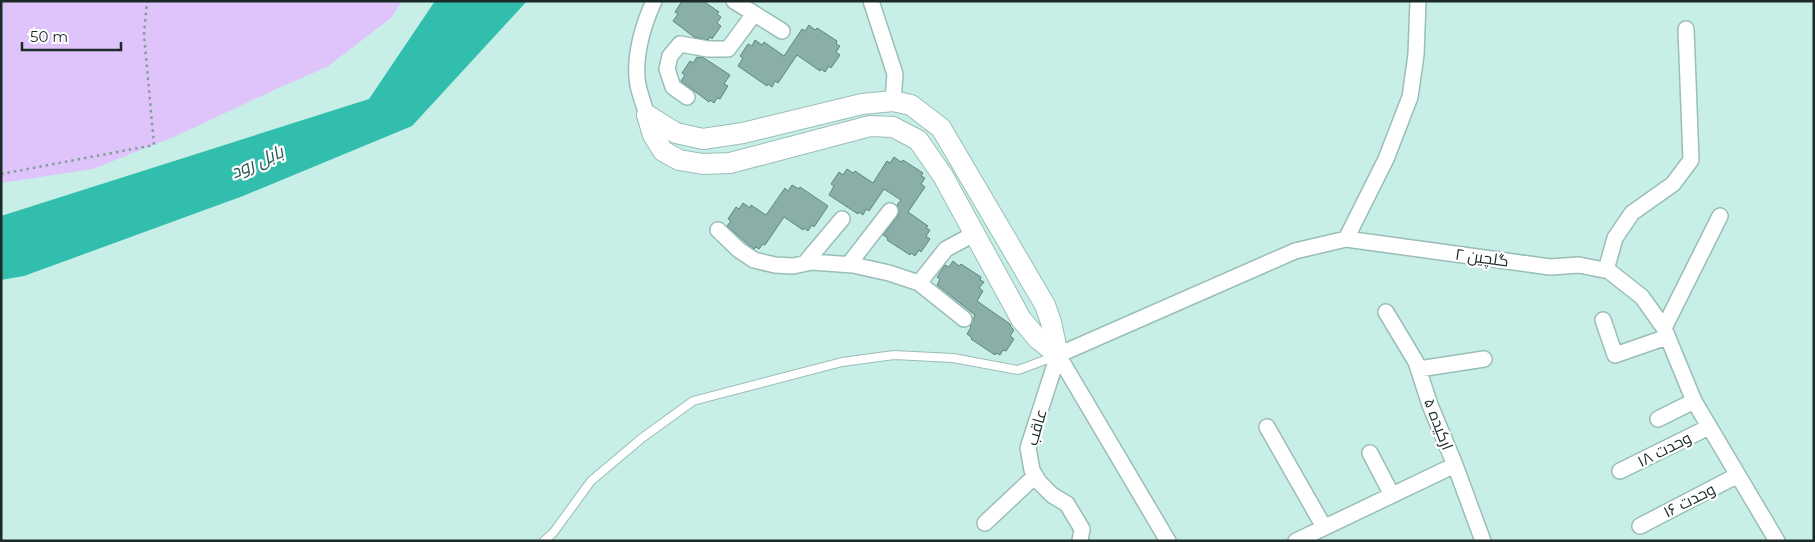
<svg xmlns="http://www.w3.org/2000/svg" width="1815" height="542" viewBox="0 0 1815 542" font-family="Montserrat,Cairo,sans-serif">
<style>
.green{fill:#dfc4fb}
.water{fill:#32beac}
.building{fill:#8aafa8;stroke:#61847e}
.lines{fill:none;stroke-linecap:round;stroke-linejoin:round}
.service-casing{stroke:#99beb7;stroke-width:10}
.minor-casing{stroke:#99beb7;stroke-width:18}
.tertiary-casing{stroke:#99beb7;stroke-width:22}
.path{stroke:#819f99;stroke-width:2.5;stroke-dasharray:2.5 4;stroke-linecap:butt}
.service{stroke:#fff;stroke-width:8}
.minor{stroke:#fff;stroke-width:15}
.tertiary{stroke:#fff;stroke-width:20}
.labels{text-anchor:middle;stroke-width:4.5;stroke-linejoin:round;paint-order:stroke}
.street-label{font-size:16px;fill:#1b2a27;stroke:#fff}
.water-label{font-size:18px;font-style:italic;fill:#245b53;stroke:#fff}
</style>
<rect width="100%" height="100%" fill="#c8efe7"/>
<path class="green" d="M1,1H402L391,18L327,67L283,86L176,136L93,169L1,183Z"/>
<path class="water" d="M435,1H527L412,126L243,196L24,276L1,280V216L369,99Z"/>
<path class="building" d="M682,1H703L719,12L717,14L721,17L717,23L721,26L712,39L710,37L708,40L694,37L673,21L678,14L675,12Z
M809,25L815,30L817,28L837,41L836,44L840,46L836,52L840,55L831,68L829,66L825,72L821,69L820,71L797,55L778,83L775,81L772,87L768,84L767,86L738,66L743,58L740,56L748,44L752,46L755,40L762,45L764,42L784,56L802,29L805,31Z
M697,57L704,58L730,75L724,84L728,86L720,99L717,98L714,103L710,100L709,102L681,81L685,75L682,73L690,61L693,63Z
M894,157L901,162L903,160L923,173L921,176L925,178L921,184L925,187L908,212L928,226L926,228L930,230L926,236L930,239L921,252L919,250L915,256L911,253L910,255L887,240L888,238L883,235L898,216L899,212L897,205L901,200L884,189L869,211L866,209L863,215L859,212L858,214L829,195L834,186L831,184L839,172L843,175L847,169L853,173L855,171L873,183L887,161L890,163Z
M792,185L799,189L800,187L828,206L814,227L812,225L808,231L804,228L803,230L784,217L765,245L763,244L759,249L756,247L754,249L744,241L727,226L731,221L728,219L736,207L739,209L743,203L750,208L751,205L766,215L785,188L788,191Z
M953,261L959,266L961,264L981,277L980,280L984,282L979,288L983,291L977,301L1010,324L1011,327L1014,330L1010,336L1014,339L1006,351L1003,350L1000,355L996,353L995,355L971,339L972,338L967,334L971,327L970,326L975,315L937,285L940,279L937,277L945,265L949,267Z"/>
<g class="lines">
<defs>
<path id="service" d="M544,541L553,533L591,481L642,438L693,401L842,362L894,355L953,358L1018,370L1056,356"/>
<path id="minor" d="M734,1L782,31
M871,1L895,74L893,101
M687,97L673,87L667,69L670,56L680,44L708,49H728L754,14
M647,115C644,105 640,95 638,85C633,58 643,25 654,1
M718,230L739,250L754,260L775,265L793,266L812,262L853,265L889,273L919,283L964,319
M1346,239L1386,159L1410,97L1416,55L1418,1
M805,263L842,219
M849,264L890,211
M1606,270L1615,238L1632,213L1673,184L1691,160L1686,29
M919,283L946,249L974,234
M1386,312L1416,362L1430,405L1455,465L1483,541
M1603,320L1615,355L1667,337
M1664,328L1720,216
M1058,355L1295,251L1346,239L1550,267L1579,265L1609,271L1642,297L1664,328L1694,401L1777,541
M1058,355L1168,541
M1058,355L1028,448L1032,470L1039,482L1052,495L1067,504L1082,529L1080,541
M1419,369L1484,359
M1658,419L1694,401
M1267,427L1324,527
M1370,453L1392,495
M1620,471L1709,427
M985,523L1035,476
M1640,526L1738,475
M1296,541L1455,465"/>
<path id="tertiary" d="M647,115L676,133L703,139L743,133L862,104L893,101L911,105L941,128L1045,305L1051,322L1058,355
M647,115L653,135L663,151L679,160L703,164L730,163L870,126L893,127L918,140L943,176L1021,319L1038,339L1058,355"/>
</defs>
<use href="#service" class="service-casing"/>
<use href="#minor" class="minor-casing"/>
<use href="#tertiary" class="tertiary-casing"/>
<path class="path" d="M1,174L154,145L144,35L147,1"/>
<use href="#service" class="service"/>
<use href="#minor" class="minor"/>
<use href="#tertiary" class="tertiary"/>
</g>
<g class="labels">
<g class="street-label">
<text transform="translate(1482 257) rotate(8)" y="6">گلچین ۲</text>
<text transform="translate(1439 424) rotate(69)" y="6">ارکیده ۵</text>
<text transform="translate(1036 427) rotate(-74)" y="6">عاقب</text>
<text transform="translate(1664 449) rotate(-27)" y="6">وحدت ۱۸</text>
<text transform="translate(1689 500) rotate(-27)" y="6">وحدت ۱۶</text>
</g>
<g class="water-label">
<text transform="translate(257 162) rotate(-24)" y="6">بابل رود</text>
</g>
</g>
<rect width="1815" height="542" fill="none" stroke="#1b2a27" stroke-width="5"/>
<path d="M22 42v8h99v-8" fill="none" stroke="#1b2a27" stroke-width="2.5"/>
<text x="30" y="42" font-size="15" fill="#1b2a27" stroke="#ffffff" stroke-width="4" paint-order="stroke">50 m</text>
</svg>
